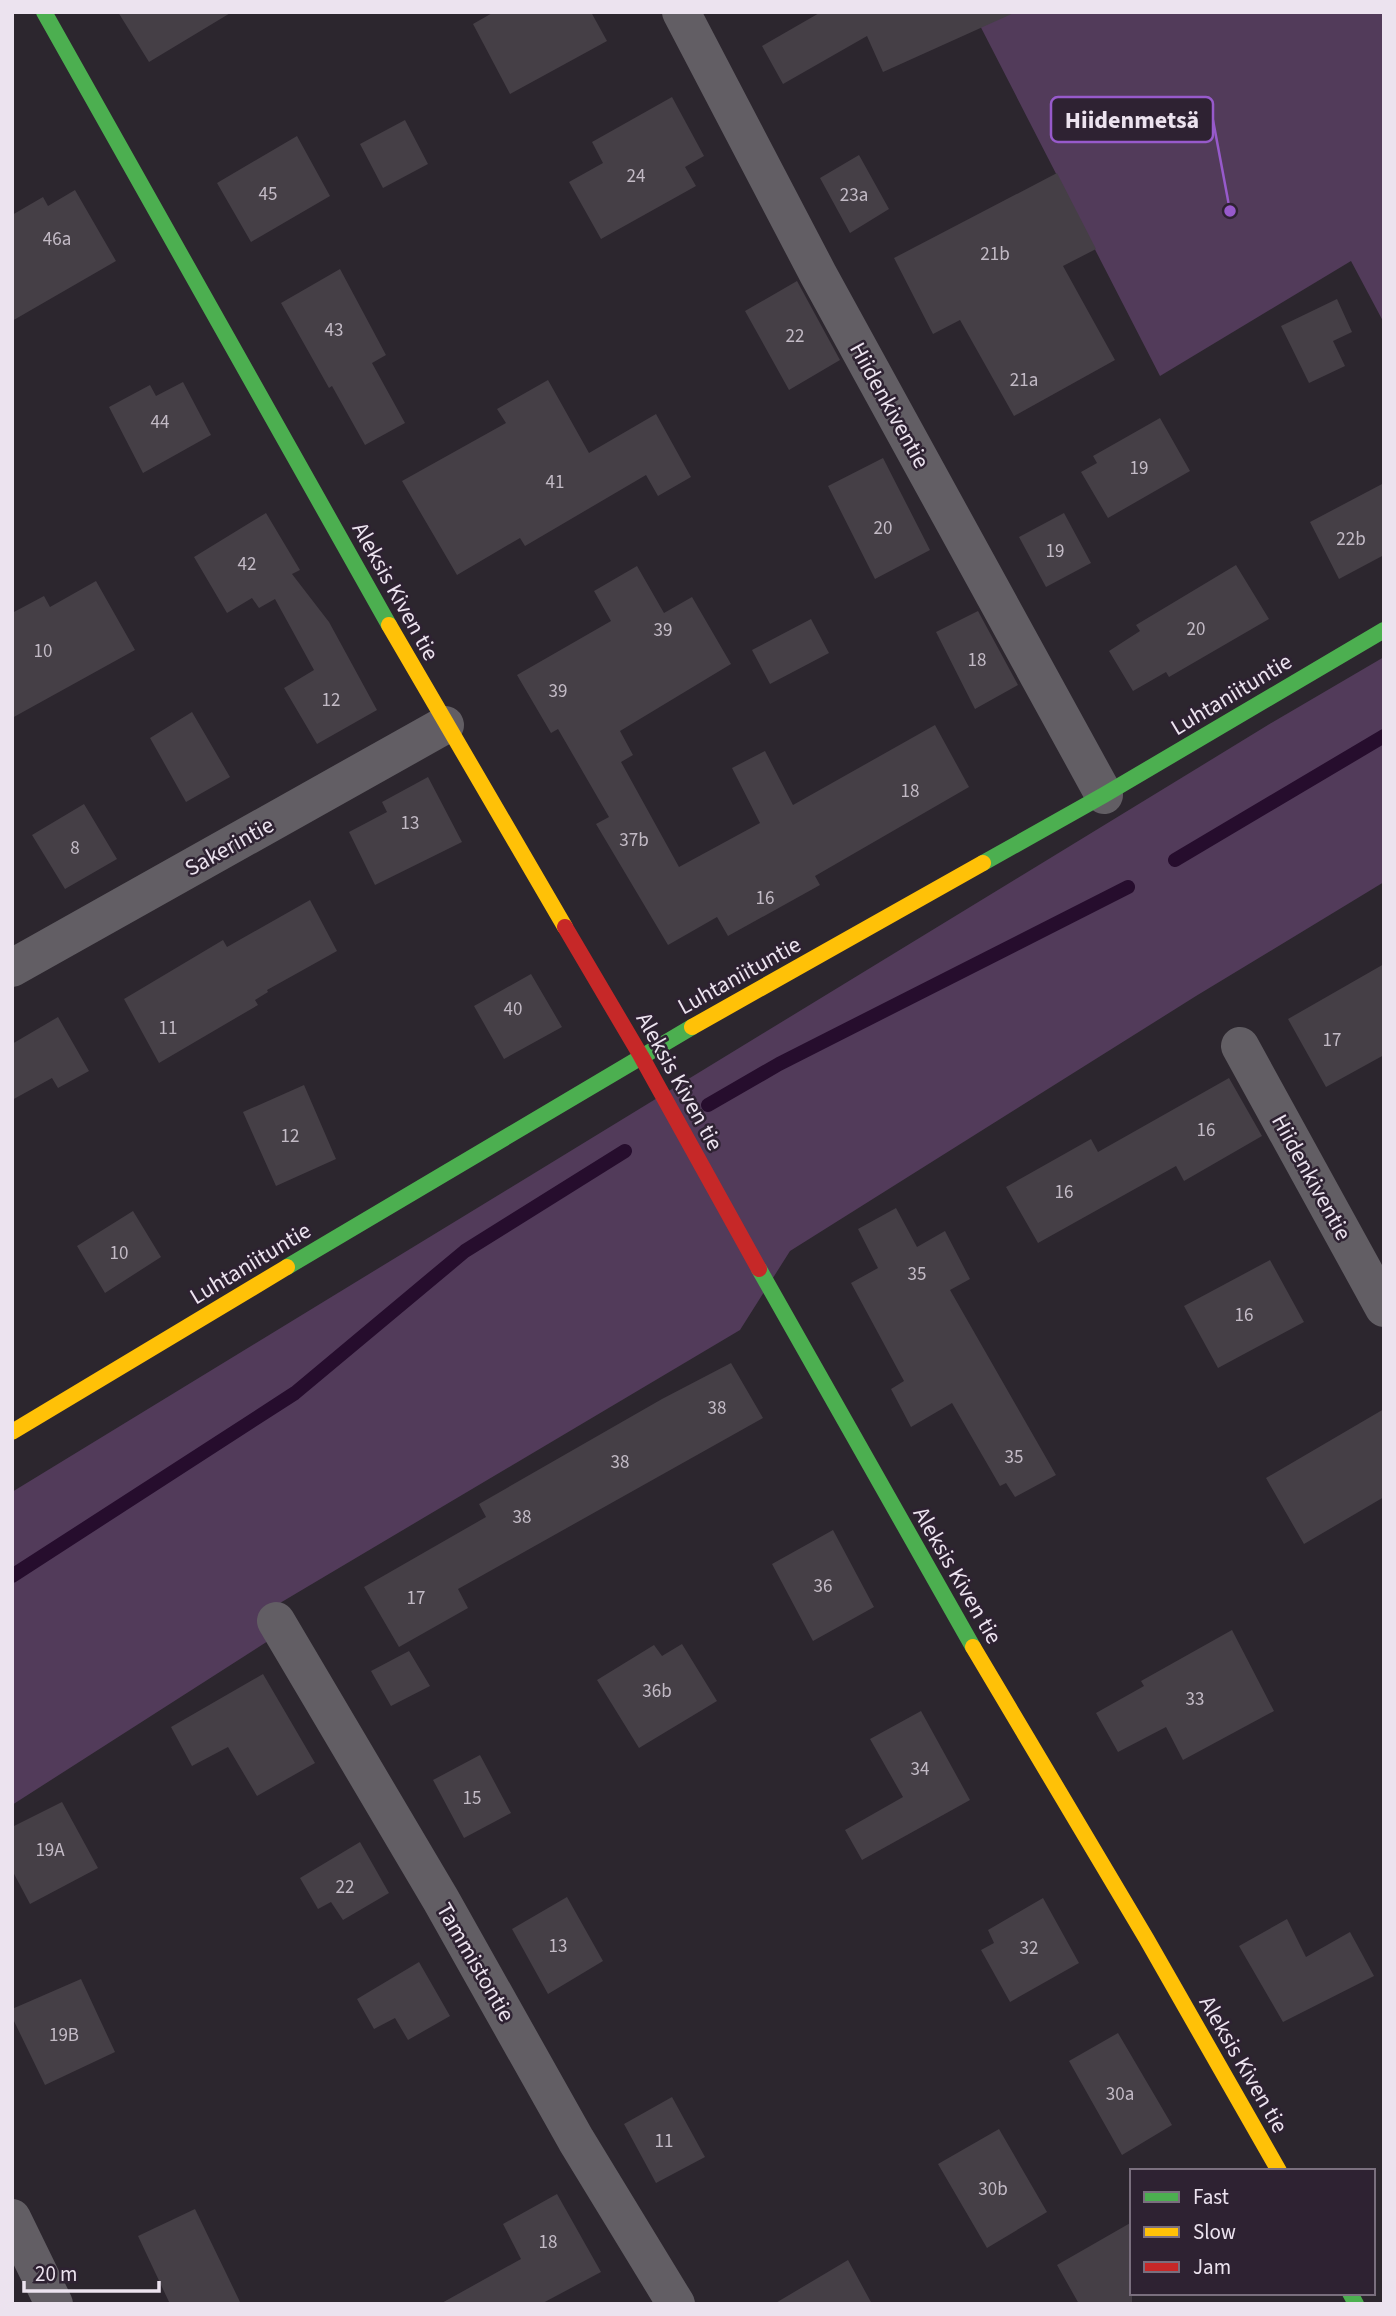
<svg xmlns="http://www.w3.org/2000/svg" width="1396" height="2316" viewBox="0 0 1396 2316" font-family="'Source Sans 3',sans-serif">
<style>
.green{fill:#523b5a}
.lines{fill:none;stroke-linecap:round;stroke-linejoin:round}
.stream{stroke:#260d2d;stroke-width:14}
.building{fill:#453f46}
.street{stroke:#625e64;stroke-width:38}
.fast{stroke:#4caf50;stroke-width:16}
.slow{stroke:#ffc107;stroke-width:16}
.jam{stroke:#c62828;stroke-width:16}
.labels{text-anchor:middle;stroke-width:5;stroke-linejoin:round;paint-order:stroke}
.number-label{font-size:19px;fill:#c2bac5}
.street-label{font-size:23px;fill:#ece3ef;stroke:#2e2232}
.leader{fill:none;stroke:#975acb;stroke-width:2.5}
.callout-dot{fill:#975acb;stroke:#2e2232;stroke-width:2.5}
.callout{fill:#2e2232;stroke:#975acb;stroke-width:2.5}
.callout-label{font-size:24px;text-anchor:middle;font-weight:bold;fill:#ece3ef}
</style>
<rect width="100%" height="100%" fill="#2c262e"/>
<path class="green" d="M973,12H1384V323L1351,261L1160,376Z
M1384,657V882L1196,996L790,1251L740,1330L280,1603L268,1641L12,1805V1492L1273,722Z"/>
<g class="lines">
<path class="stream" d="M1175,860L1384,736
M708,1105L779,1064L1128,887
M12,1576L295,1393L465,1251L625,1151"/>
</g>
<path class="building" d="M118,12H232L149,62Z
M494,12H591L607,41L510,94L473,24Z
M821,12H1016L883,72L867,36L783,84L762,46Z
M672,97L704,156L685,167L696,186L601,239L569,182L603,163L592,142Z
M405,120L428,164L383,188L360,144Z
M297,136L330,196L251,242L217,183Z
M859,155L889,209L850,233L820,178Z
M1057,173L1096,249L1063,266L1115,360L1014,416L960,320L933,334L894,258Z
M75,190L116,261L12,321V215L43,197L48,206Z
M340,269L386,355L372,363L405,423L365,445L332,386L329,388L281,303Z
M797,281L840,360L789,390L745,311Z
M1337,299L1352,332L1333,341L1345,366L1309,383L1281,326Z
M548,380L589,453L656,414L691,477L658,496L646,475L525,546L520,538L457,575L402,481L506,423L497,409Z
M183,382L211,435L143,473L109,407L150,385L156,396Z
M1160,418L1190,471L1108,518L1081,472L1097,463L1093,456Z
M883,458L930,550L875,579L828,486Z
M1384,483V555L1339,579L1310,522Z
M266,513L300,570L292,574L329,622L377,710L317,744L284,688L314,670L275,599L259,608L252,598L227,613L194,557Z
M1064,513L1091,563L1046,587L1019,537Z
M1236,565L1269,619L1169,677L1166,672L1133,691L1109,651L1140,631L1136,625Z
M637,566L664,613L692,597L731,664L620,731L633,755L621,762L679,867L760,823L732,768L765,751L793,805L935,725L969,787L815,876L820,885L728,936L717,917L668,945L596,824L609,817L558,729L551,733L517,675L611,621L594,591Z
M96,581L135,650L12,718V613L44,596L50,607Z
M978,611L1018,685L975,709L936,632Z
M811,619L829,653L770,684L752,650Z
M192,712L230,777L186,802L150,738Z
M428,777L462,842L375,885L349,832L387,812L382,802Z
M84,804L117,859L65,889L32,835Z
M310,900L337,951L267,990L268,992L255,1000L258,1005L159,1063L124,999L223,940L227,947Z
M1384,964V1055L1326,1087L1288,1019Z
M531,974L562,1027L504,1059L474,1006Z
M58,1017L89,1071L58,1088L52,1078L12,1100V1044Z
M1229,1078L1262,1136L1184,1181L1176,1166L1038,1243L1006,1187L1091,1139L1098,1152Z
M304,1085L336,1159L276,1186L243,1112Z
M896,1208L917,1247L945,1231L970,1279L950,1290L1056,1475L1015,1497L1006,1483L1000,1486L952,1403L911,1427L891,1389L904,1381L851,1283L878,1268L858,1229Z
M133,1211L161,1257L105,1293L77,1246Z
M1270,1260L1304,1322L1218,1368L1184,1306Z
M731,1363L763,1418L458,1589L468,1608L399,1647L364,1587L486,1517L479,1504L662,1399Z
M1384,1409V1497L1304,1544L1266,1478Z
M833,1530L874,1607L813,1641L772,1564Z
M1232,1630L1274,1711L1183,1760L1166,1727L1118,1752L1096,1713L1144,1686L1141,1681Z
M682,1644L717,1701L639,1748L597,1680L654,1645L662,1656Z
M409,1651L430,1686L391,1706L371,1671Z
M263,1674L315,1763L257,1796L228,1747L192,1766L171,1727Z
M921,1711L970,1800L862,1860L845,1830L903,1797L870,1739Z
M480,1755L511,1813L464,1838L433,1780Z
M62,1802L98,1868L30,1904L12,1870V1827Z
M360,1842L389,1893L343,1920L331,1902L318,1909L300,1878Z
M567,1897L603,1961L548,1994L512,1929Z
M1043,1898L1079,1963L1010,2002L981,1950L994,1943L988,1930Z
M1287,1919L1306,1957L1350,1932L1374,1976L1283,2022L1239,1946Z
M419,1962L450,2016L408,2040L395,2018L374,2029L357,1999Z
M81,1979L115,2052L45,2085L12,2017V2009Z
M1118,2033L1172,2125L1122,2155L1069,2061Z
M672,2097L705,2157L656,2183L624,2124Z
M999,2129L1047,2212L987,2248L938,2164Z
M557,2194L601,2272L541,2304H440L521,2259L503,2224Z
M195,2209L241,2304H170L138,2236Z
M1132,2222V2304H1079L1057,2265Z
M848,2260L872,2304H774Z"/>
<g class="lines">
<path class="street" d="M681,12L818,274L1104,795
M12,968L445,725
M1240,1046L1384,1308
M276,1621L441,1900L576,2140L676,2304
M12,2218L54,2304"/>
<path class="fast" d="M44,12L389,625
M983,863L1104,795L1384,630
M287,1267L692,1027
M759,1269L973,1647
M1350,2293L1356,2304"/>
<path class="slow" d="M389,625L565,927
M692,1027L983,863
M12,1432L287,1267
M973,1647L1146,1938L1279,2171"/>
<path class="jam" d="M565,927L641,1056L759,1269"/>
</g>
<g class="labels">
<g class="number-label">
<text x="636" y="182">24</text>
<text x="268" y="200">45</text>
<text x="854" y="201">23a</text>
<text x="57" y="245">46a</text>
<text x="995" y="260">21b</text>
<text x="334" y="336">43</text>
<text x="795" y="342">22</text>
<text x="1024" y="386">21a</text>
<text x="160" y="428">44</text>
<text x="1139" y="474">19</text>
<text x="555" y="488">41</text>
<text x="883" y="534">20</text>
<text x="1351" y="545">22b</text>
<text x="1055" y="557">19</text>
<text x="247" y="570">42</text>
<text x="1196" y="635">20</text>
<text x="663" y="636">39</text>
<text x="43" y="657">10</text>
<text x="977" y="666">18</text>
<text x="558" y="697">39</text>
<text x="331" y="706">12</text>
<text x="910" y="797">18</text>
<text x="410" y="829">13</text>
<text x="634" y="846">37b</text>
<text x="75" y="854">8</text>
<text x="765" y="904">16</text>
<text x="513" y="1015">40</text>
<text x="168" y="1034">11</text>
<text x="1332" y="1046">17</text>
<text x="1206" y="1136">16</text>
<text x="290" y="1142">12</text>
<text x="1064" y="1198">16</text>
<text x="119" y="1259">10</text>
<text x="917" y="1280">35</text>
<text x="1244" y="1321">16</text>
<text x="717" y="1414">38</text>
<text x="1014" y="1463">35</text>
<text x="620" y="1468">38</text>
<text x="522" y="1523">38</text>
<text x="823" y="1592">36</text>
<text x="416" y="1604">17</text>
<text x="657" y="1697">36b</text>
<text x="1195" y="1705">33</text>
<text x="920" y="1775">34</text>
<text x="472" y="1804">15</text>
<text x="50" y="1856">19A</text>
<text x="345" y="1893">22</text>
<text x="558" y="1952">13</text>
<text x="1029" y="1954">32</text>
<text x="64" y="2041">19B</text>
<text x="1120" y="2100">30a</text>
<text x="664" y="2147">11</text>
<text x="993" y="2195">30b</text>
<text x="548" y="2248">18</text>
</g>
<g class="street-label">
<text transform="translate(890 405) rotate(61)" y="8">Hiidenkiventie</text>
<text transform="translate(396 591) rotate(61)" y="8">Aleksis Kiven tie</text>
<text transform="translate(1231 694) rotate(-31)" y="8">Luhtaniituntie</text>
<text transform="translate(229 846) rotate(-29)" y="8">Sakerintie</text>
<text transform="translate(739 975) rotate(-29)" y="8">Luhtaniituntie</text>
<text transform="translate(680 1081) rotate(61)" y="8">Aleksis Kiven tie</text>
<text transform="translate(1312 1177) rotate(61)" y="8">Hiidenkiventie</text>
<text transform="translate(250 1263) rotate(-31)" y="8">Luhtaniituntie</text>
<text transform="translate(958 1575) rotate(60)" y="8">Aleksis Kiven tie</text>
<text transform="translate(476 1962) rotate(60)" y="8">Tammistontie</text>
<text transform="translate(1244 2064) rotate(60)" y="8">Aleksis Kiven tie</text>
</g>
</g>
<path class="leader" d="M1230 211L1213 120"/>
<circle class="callout-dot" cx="1230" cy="211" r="7"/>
<rect class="callout" x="1051" y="97" width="162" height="45" rx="7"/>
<g class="callout-label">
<text x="1132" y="128">Hiidenmetsä</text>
</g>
<rect width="1396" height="2316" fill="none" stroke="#ece3ef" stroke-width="28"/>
<rect x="1130" y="2169" width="245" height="126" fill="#2e2232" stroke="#7a6f7e" stroke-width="2"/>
<rect x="1144" y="2192" width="35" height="10" fill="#4caf50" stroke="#7a6f7e" stroke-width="2"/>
<text x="1193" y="2204" font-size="21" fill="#ece3ef">Fast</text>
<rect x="1144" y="2227" width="35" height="10" fill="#ffc107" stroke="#7a6f7e" stroke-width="2"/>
<text x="1193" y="2239" font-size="21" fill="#ece3ef">Slow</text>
<rect x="1144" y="2262" width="35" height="10" fill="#c62828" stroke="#7a6f7e" stroke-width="2"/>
<text x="1193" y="2274" font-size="21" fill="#ece3ef">Jam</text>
<path d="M24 2281v10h135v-10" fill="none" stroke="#ece3ef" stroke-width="3.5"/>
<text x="35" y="2281" font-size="21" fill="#ece3ef" stroke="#2e2232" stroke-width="5" paint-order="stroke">20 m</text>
</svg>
